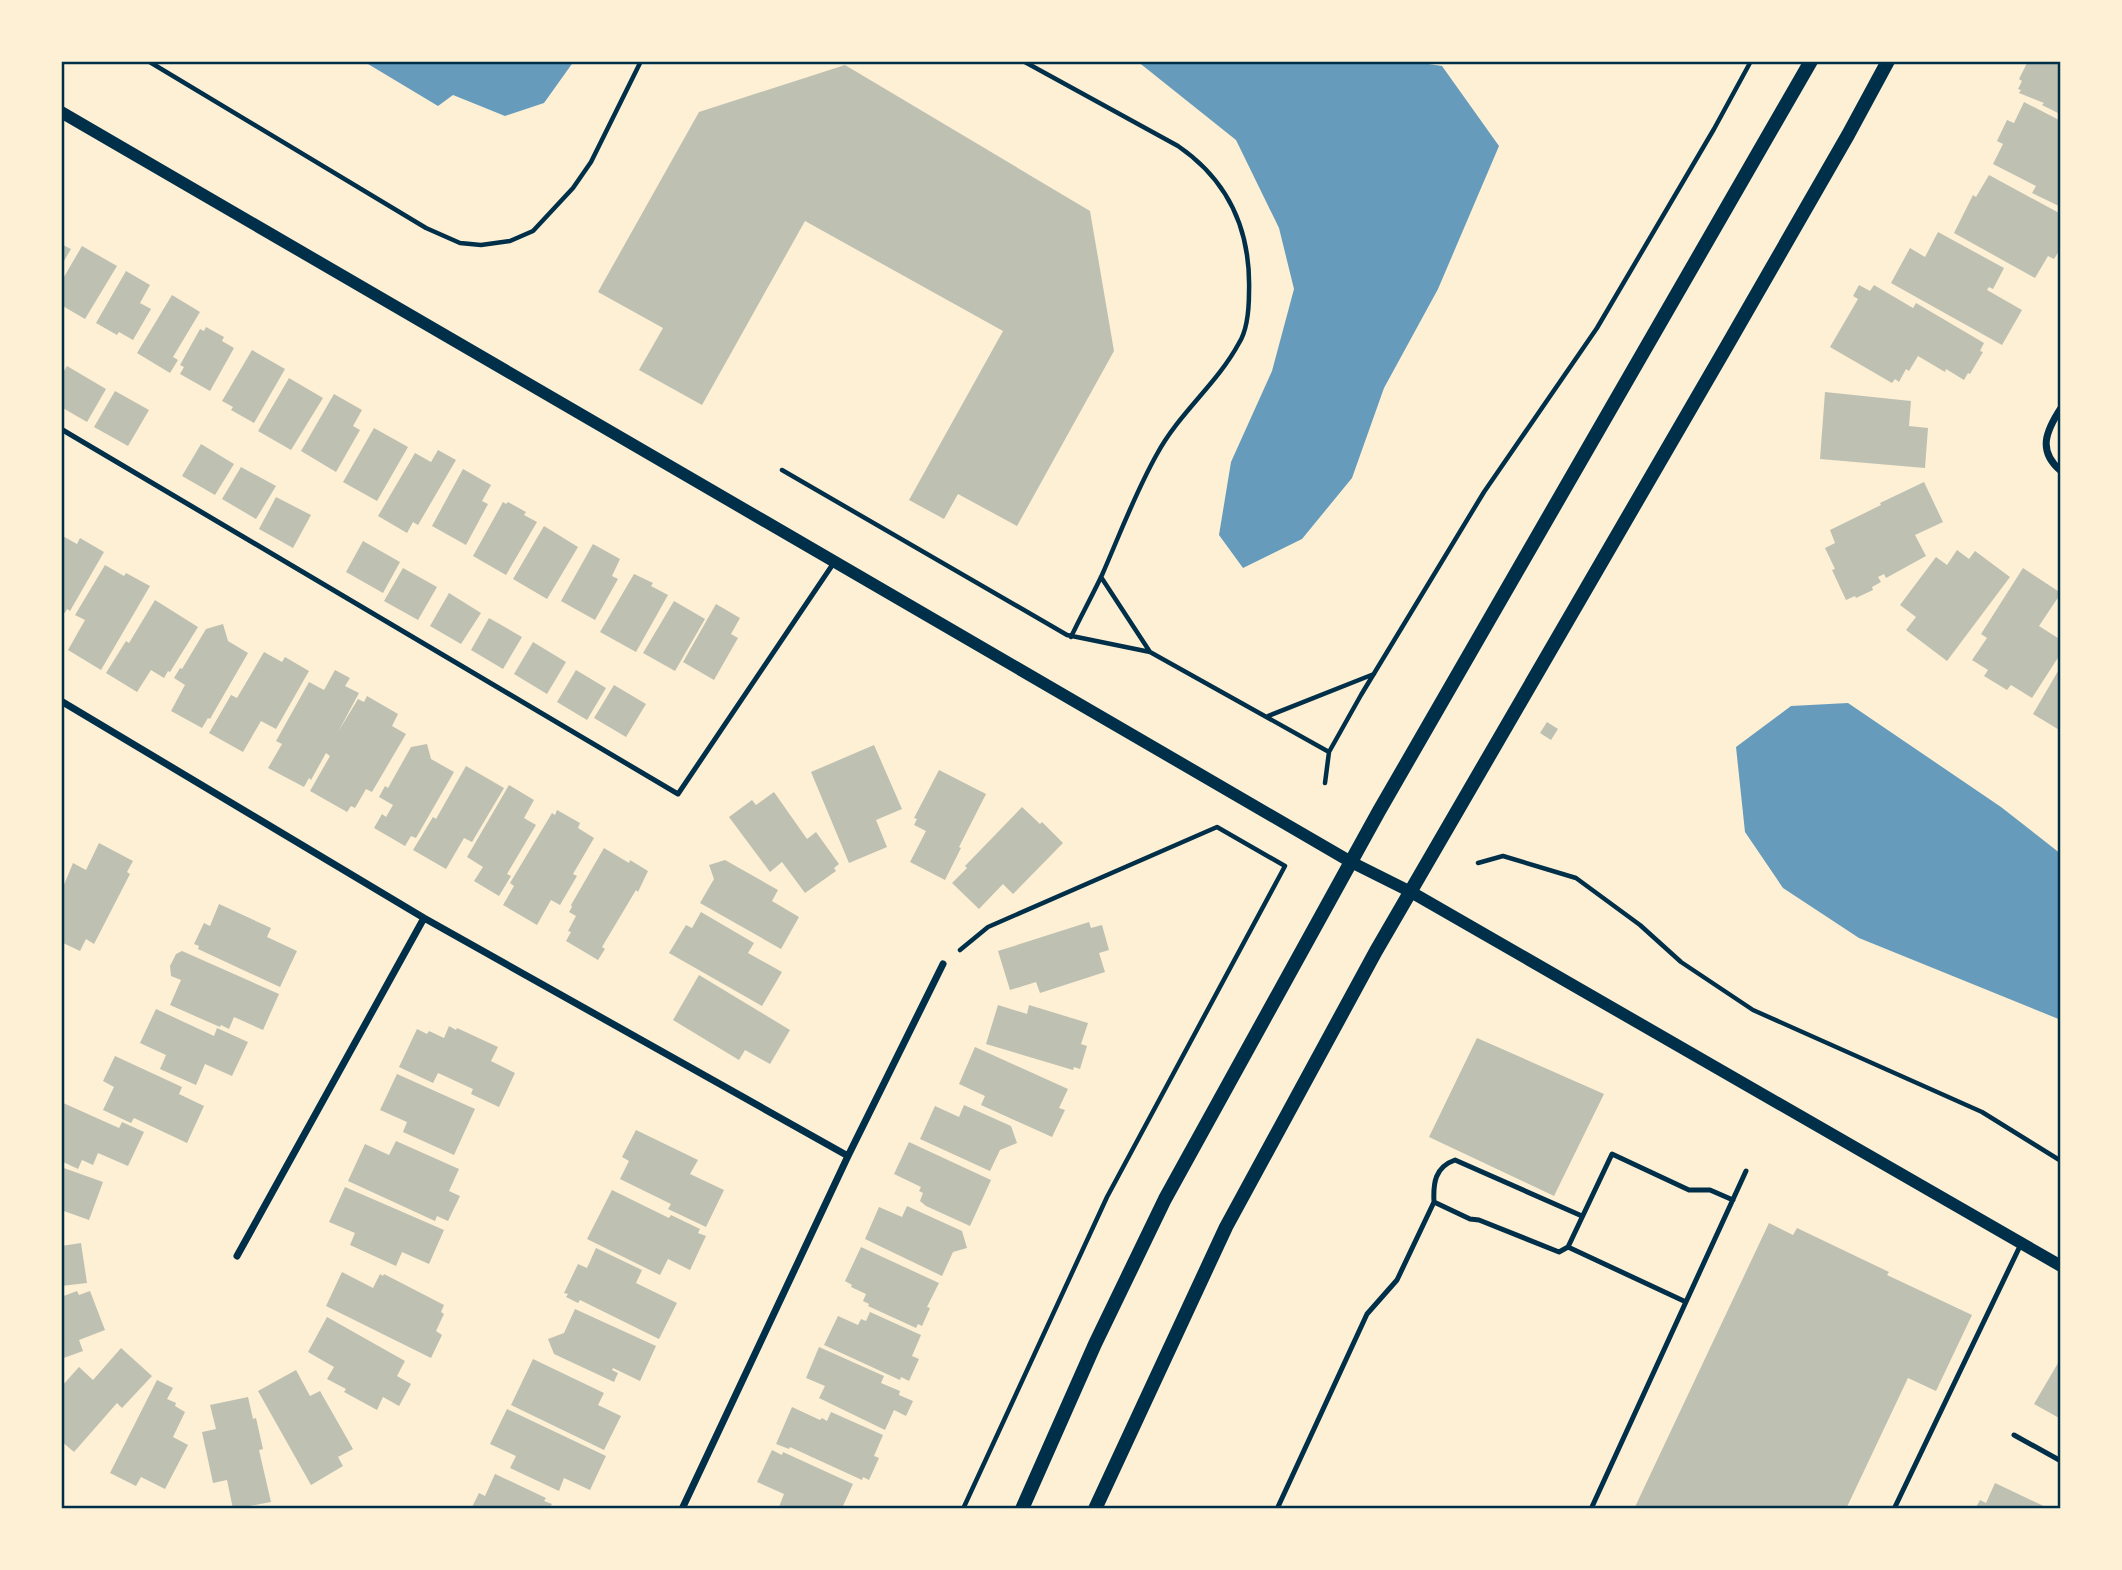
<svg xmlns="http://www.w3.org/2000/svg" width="2122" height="1570" viewBox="0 0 2122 1570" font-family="Overpass,sans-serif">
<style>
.water{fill:#669bbc}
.building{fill:#bec0b2}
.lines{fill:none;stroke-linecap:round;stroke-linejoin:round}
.path{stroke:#003049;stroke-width:4.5}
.service{stroke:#003049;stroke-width:5}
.minor{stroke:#003049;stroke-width:7}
.tertiary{stroke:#003049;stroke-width:12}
.secondary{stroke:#003049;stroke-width:14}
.neatline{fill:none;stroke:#003049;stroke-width:2.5}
</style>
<rect width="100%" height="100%" fill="#fdf0d5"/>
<path class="water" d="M363,61H574L544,103L505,116L453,95L438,106Z
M1137,61H1408L1442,66L1499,146L1438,289L1384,388L1352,478L1302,539L1243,568L1219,535L1231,462L1272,371L1294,289L1279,228L1236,140Z
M1848,703L2001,807L2061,854V1020L1859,938L1783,888L1745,832L1736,747L1791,706Z"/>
<path class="building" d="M2028,61H2061L2060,114L2042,105L2044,103L2019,93L2021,90L2018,89L2022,81L2019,79Z
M845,65L1090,211L1114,351L1017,526L958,494L944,519L909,500L1003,331L805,221L702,405L639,370L663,328L598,292L699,112Z
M2024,102L2061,121V207L2032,193L2036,186L1993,164L2003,144L1997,141L2007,120L2014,123Z
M1989,175L2061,214V248L2054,259L2048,256L2035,278L1954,233L1973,195L1976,197Z
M1938,232L2004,268L1993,289L1989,287L1987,290L2022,310L2002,345L1891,283L1910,248L1925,257Z
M61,244L71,249L61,266Z
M82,246L117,266L85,319L61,305V282Z
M126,271L150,285L140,303L151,309L133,340L119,332L117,335L96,323Z
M1859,285L1870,291L1874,285L1913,308L1916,303L1984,343L1980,351L1983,352L1970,374L1968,373L1964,380L1946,369L1945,372L1918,356L1909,371L1906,369L1899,382L1895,379L1892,383L1830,347L1858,299L1853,296Z
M172,295L200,312L173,357L178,360L170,373L137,353Z
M206,327L224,337L222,341L234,348L210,391L180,374L184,367L180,365L200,329L204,331Z
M252,350L285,369L254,423L231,410L233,407L222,401Z
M67,366L106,389L87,422L61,407V376Z
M289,378L323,398L291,450L258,431Z
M115,391L149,410L128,446L94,427Z
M1825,392L1911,401L1909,426L1928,428L1925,468L1820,459Z
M334,394L362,410L353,426L360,430L336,472L301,451Z
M374,428L408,447L377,501L343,482Z
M201,444L234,464L215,495L182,476Z
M438,450L456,460L418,525L413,522L407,533L378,516L415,453L431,462Z
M241,467L276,486L256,519L222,499Z
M463,469L491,485L482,501L488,504L466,545L432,526Z
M1924,482L1943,522L1915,535L1926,556L1886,578L1884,574L1878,577L1881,582L1872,587L1873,590L1856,598L1855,596L1846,600L1832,570L1835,569L1825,548L1835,543L1830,530L1881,505L1880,503Z
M276,497L311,515L293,548L259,529Z
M503,502L506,504L508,502L526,512L524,515L537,522L506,575L473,556Z
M544,526L578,547L547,599L513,579Z
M61,535L77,544L80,538L104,552L70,611L67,609L65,613L61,610Z
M363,541L400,562L383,593L346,572Z
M593,544L620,559L612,576L618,579L595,620L561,601Z
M1957,550L1969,559L1975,551L2010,577L1947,661L1906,630L1916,617L1900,605L1936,557L1947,565Z
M105,565L124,576L126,573L150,586L101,670L68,650L85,620L75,615Z
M403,568L437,587L418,620L384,601Z
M2023,568L2061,593L2039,626L2061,640V653L2032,698L2011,685L2007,690L1984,676L1988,670L1972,660L1987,638L1981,634Z
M634,574L653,583L651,586L668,595L636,652L600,632Z
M449,593L481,613L461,644L430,626Z
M155,600L198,627L170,672L168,671L164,678L151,670L137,692L106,673L126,641L129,643Z
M674,601L705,619L675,671L643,653Z
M716,604L740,618L731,634L738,638L714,680L683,662Z
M489,618L522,637L503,669L471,650Z
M223,624L228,641L248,653L210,719L208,718L202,728L171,711L185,685L174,678L180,668L182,669L206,629Z
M533,642L566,662L547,694L514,674Z
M264,652L282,662L285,657L309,671L276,729L261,721L243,752L209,733L231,695L237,698Z
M2061,666V731L2033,714Z
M335,670L350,678L345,686L359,693L338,732L358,699L364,702L367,696L398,714L392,726L406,734L372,792L366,789L355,808L351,806L347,812L310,791L330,756L326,753L311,780L309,778L304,787L268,768L282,744L276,741L309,682L324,690Z
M576,670L606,688L587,720L557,702Z
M614,685L646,704L626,737L594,718Z
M1547,722L1558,729L1551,740L1540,733Z
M427,744L431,759L454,772L416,838L411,836L405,846L374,828L382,814L386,817L393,805L379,797L385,786L388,788L411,747Z
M874,745L902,809L876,820L887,847L849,863L811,772Z
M466,766L504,788L472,842L464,838L446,869L413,850L433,817L436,819Z
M939,770L986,794L959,847L961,848L945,880L910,862L926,831L914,825L917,819L914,818Z
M509,785L534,800L524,818L536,825L507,874L511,876L499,896L474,881L483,867L467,857Z
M774,792L807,839L816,832L839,864L834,868L836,871L805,893L782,862L770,872L729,817L752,800L756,805Z
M1022,807L1040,824L1042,822L1063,843L1013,894L1003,884L979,909L952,883L967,868L965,866Z
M557,810L580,823L578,828L594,838L573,874L577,876L560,905L551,900L537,925L503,905L514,886L510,883L552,813L555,815Z
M99,843L133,861L127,872L130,874L94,944L86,939L80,951L61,942L64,930L61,929V892L73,863L86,870Z
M604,848L629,863L630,860L648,871L638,892L636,890L602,947L605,949L598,960L566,941L571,932L568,931L576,916L569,912L572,907L571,905Z
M725,860L778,890L772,901L799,917L781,949L700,903L714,879L709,865Z
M219,904L271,928L267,937L297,951L280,987L198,949L199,946L194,944L204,923L210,926Z
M701,912L754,943L748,953L782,972L762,1006L669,953L686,925L692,928Z
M1089,922L1091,928L1102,925L1109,950L1099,953L1105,972L1040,993L1036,982L1010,990L998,951Z
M182,951L279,994L263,1030L234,1017L229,1029L221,1025L220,1027L170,1005L181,980L171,976L170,966L176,954Z
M699,975L790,1030L770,1064L745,1050L739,1060L673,1020Z
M998,1005L1027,1014L1029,1005L1088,1023L1081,1044L1087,1046L1080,1069L1074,1067L1073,1070L986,1044Z
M156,1009L214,1036L217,1028L248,1042L232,1076L205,1064L196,1085L160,1069L166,1055L140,1043Z
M449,1026L456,1030L457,1028L498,1047L491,1061L515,1073L499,1107L471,1094L473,1089L438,1073L433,1083L399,1067L417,1029L427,1034L429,1031L444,1038Z
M1477,1038L1604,1094L1554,1196L1429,1137Z
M975,1047L1068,1089L1059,1108L1065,1110L1052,1137L981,1105L985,1096L959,1084Z
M115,1056L182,1087L179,1094L204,1106L187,1143L134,1118L131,1123L103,1110L114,1087L103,1081Z
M397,1074L475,1109L454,1155L403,1132L407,1122L380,1110Z
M61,1102L119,1128L122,1122L144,1132L128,1166L98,1153L93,1165L82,1160L78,1169L61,1161Z
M964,1105L1011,1126L1017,1143L1000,1150L990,1171L920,1139L935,1106L959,1117Z
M636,1130L698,1160L690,1174L724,1190L706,1227L668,1209L671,1204L620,1179L629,1161L622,1157Z
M396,1141L459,1169L449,1191L460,1196L448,1221L437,1216L435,1221L348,1181L365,1144L389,1155Z
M909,1142L991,1180L970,1226L926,1206L920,1201L923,1193L919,1191L921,1187L894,1174Z
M61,1167L103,1182L89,1220L61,1210Z
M345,1187L444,1230L429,1264L402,1252L396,1266L350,1245L355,1233L329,1222Z
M612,1190L669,1218L671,1215L700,1229L698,1233L706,1236L690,1270L668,1259L660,1275L587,1239Z
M907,1206L962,1231L967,1248L953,1252L942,1276L865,1239L879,1207L902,1217Z
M1769,1223L1793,1235L1797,1228L1889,1272L1887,1275L1972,1315L1936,1391L1908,1378L1846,1509H1634Z
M81,1243L87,1283L61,1286V1246Z
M861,1247L939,1283L927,1307L930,1308L922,1326L918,1324L916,1328L868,1306L869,1304L863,1301L866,1294L851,1287L852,1285L845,1281Z
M596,1248L642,1270L636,1283L677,1303L659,1339L580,1300L578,1303L566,1297L568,1294L564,1293L578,1264L587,1268Z
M342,1272L373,1288L380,1274L383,1276L384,1274L444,1305L441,1312L444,1314L436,1331L442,1335L431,1358L326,1306Z
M77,1291L79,1295L90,1291L105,1330L79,1340L83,1351L61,1359V1297Z
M575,1309L656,1346L640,1381L613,1368L612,1370L618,1373L614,1382L554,1354L548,1339L564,1333Z
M870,1312L921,1335L912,1356L919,1359L909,1381L901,1377L900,1380L824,1345L838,1316L858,1325L861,1319L866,1321Z
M327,1317L405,1361L397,1376L411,1384L399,1406L383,1397L377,1410L344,1392L346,1389L327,1379L334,1367L308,1352Z
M819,1347L884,1376L881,1383L900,1391L899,1395L913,1401L906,1416L894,1410L885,1430L819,1398L825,1386L806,1378Z
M121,1348L152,1376L122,1408L117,1403L74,1452L61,1441V1387L79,1367L93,1380Z
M2061,1358V1419L2034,1404Z
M533,1359L604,1393L598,1405L621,1416L604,1450L511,1405Z
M296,1370L310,1396L320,1391L353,1449L338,1457L343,1466L311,1485L258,1391Z
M157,1380L173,1388L167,1399L176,1403L175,1406L185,1412L173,1437L188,1445L165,1489L141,1477L136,1486L110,1473Z
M248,1397L253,1419L256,1418L263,1449L259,1450L271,1502L233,1509L227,1480L213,1483L202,1432L216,1429L210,1405Z
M792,1407L820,1420L822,1418L827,1421L831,1412L883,1435L874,1456L879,1458L869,1480L863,1477L862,1480L790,1447L789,1449L776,1444Z
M507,1409L606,1456L590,1490L564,1478L559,1491L510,1468L516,1456L490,1444Z
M772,1450L782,1455L783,1452L853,1484L843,1506L844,1509H783L779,1507L784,1494L757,1482Z
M495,1474L546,1498L544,1501L552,1504L549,1509H471L479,1493L485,1496Z
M1995,1483L2050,1509H1975L1980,1500L1986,1503Z"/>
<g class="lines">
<path class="path" d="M148,61L426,228L460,243L481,245L510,241L533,231L573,188L591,162L641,61
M1023,61L1178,146C1229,181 1251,230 1249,292C1249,308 1248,329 1239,343C1217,384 1179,413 1157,454C1135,493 1120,534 1102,575C1092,596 1081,616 1071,637
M782,470L1067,635L1150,652
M1101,577L1150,652L1329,752
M1268,716L1374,674
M1325,783L1329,752L1361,695L1484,492L1597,328L1714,129L1751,61
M1478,863L1503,856L1576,878L1640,925L1681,962L1753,1010L1982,1112L2061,1161
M960,950L988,927L1217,827L1285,866L1107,1197L963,1509"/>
<path class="service" d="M61,429L678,794L833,564
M1434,1202C1433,1183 1435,1167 1455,1160L1582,1216
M1568,1247L1686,1302
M2014,1435L2061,1461
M1277,1509L1367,1314L1397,1280L1434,1202L1470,1219L1479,1220L1559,1252L1568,1247L1612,1154L1689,1190H1710L1733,1200
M1591,1509L1746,1171
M1894,1509L2021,1244
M2060,1509L2061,1506"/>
<path class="minor" d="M2061,408C2046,431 2037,451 2061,471
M61,701L424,918L848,1156
M237,1256L424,918
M682,1509L848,1156L943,964"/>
<path class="tertiary" d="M61,112L1351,862L1411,892L2061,1266"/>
<path class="secondary" d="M1022,1509L1095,1344L1165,1199L1379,811L1811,61
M1095,1509L1226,1227L1376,951L1728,344L1848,135L1888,61"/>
</g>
<rect width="2122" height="1570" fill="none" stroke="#fdf0d5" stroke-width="126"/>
<rect x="63" y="63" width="1996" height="1444" class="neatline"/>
</svg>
